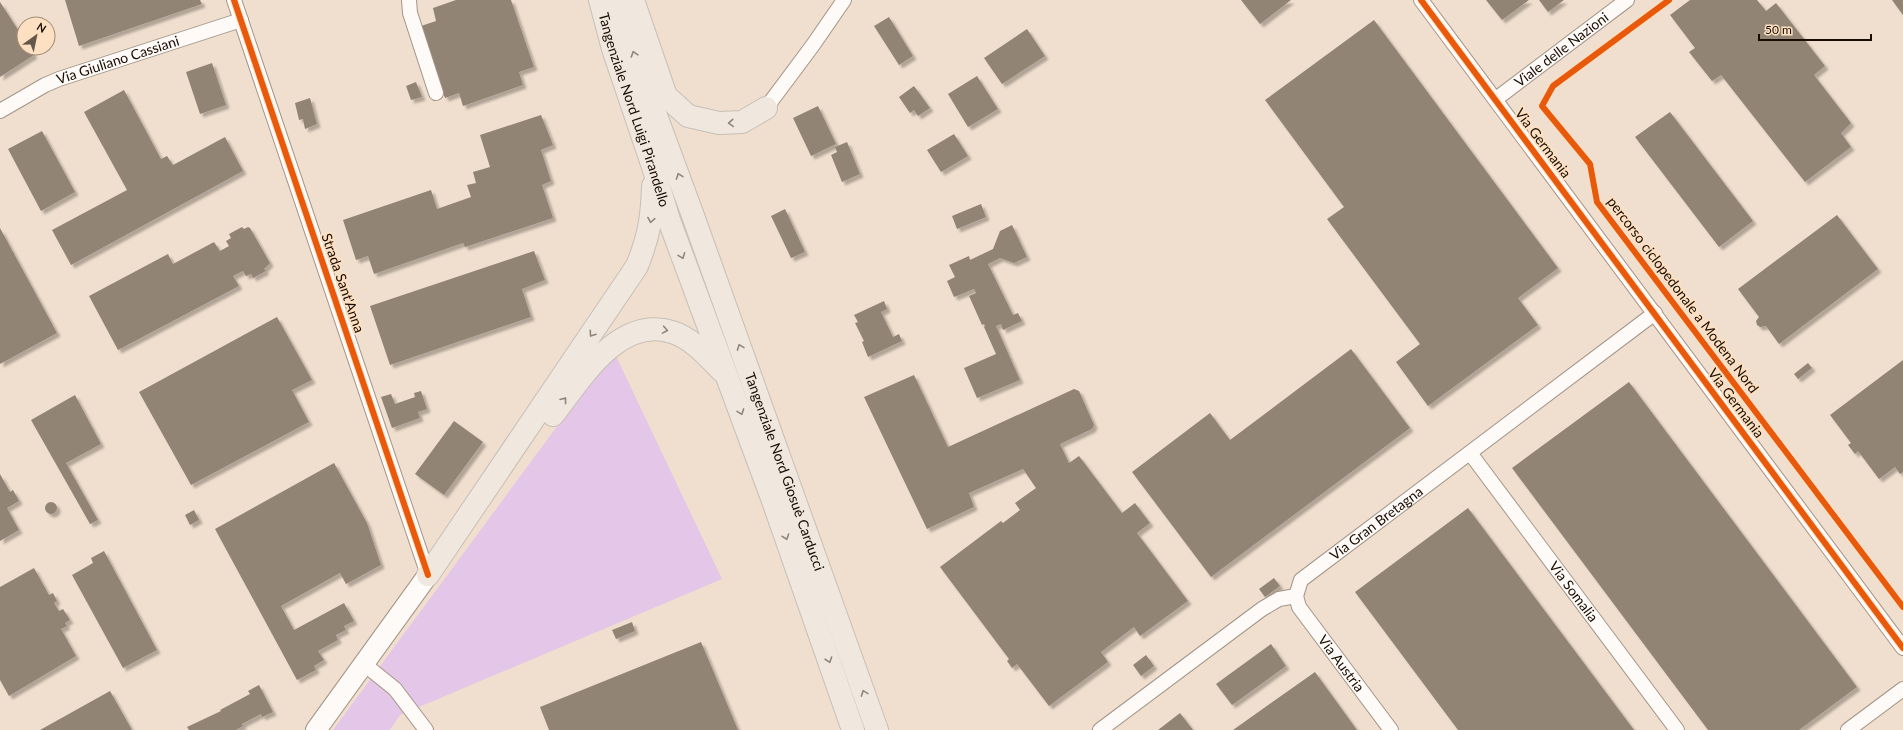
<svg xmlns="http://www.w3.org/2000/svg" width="1903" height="730" viewBox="0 0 1903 730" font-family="Lato,sans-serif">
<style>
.green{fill:#e4c6e8}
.building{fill:#918475;filter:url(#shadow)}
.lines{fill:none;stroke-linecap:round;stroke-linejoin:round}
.street-casing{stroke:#a39587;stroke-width:16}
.secondary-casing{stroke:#a39587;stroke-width:22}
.highway-casing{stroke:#c7bfb6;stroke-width:24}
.street{stroke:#fdfaf8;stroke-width:14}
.secondary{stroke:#fdfaf8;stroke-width:20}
.highway{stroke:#f0e8df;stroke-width:22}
.cycleway-casing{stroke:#fde0c1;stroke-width:8}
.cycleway{stroke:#e8590c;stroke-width:6}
.oneway{stroke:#8f857b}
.labels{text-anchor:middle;stroke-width:4;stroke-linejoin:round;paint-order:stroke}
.street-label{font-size:14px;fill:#180c01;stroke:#fde0c1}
</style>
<defs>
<filter id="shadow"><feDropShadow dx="3.5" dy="3.5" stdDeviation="1" flood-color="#0004"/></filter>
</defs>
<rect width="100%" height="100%" fill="#f0dfce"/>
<path class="green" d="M615,354L722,579L400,715L390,730H333L592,379Z"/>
<path class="building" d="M65,0H200L202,4L79,46Z
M456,0H511L534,67L519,72L523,85L463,106L459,93L445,98L421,26L436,21L433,8Z
M1241,0H1291L1260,24Z
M1486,0H1529L1502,20Z
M1539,0H1564L1548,12Z
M1690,0H1757L1766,11L1776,3L1825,66L1814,75L1851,123L1841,133L1851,147L1805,182L1721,75L1712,81L1689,52L1695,48L1670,15Z
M1892,0H1903V15Z
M0,2L24,39V48H29L34,55L0,77Z
M889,17L913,56L899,65L874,26Z
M1374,20L1558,268L1518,298L1538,325L1428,406L1396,362L1420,344L1327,219L1344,207L1265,100Z
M1027,29L1045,56L1002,84L984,58Z
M212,63L226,105L200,114L186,72Z
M977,76L998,109L968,127L948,94Z
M416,82L422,97L411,100L406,86Z
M914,86L930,108L918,116L914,110L910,113L899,97Z
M124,90L161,159L167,156L173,165L225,137L243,171L71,265L52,230L127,190L84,112Z
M310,98L317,124L305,129L303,119L299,120L295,103Z
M818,106L836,144L811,156L793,118Z
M1670,112L1753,221L1719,247L1635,137Z
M541,115L553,145L541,150L551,181L542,185L553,218L465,247L463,243L374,274L368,256L356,260L343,220L431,190L437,209L471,197L467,185L476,183L473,172L490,167L480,135Z
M42,131L75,192L41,211L8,149Z
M954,134L968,156L941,172L927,150Z
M847,142L860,174L842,182L831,155L837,152L835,147Z
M981,204L986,217L957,229L952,216Z
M785,209L805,252L791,258L771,216Z
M1837,215L1878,269L1779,344L1766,326L1760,327L1757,325L1756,321L1759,317L1738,289Z
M1012,225L1027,257L1014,263L1000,258L988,264L1013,315L1018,313L1022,321L1003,330L1001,324L996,326L1020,380L977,398L964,368L996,354L984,327L985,326L984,324L982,325L969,296L976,293L974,289L954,297L947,281L955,277L949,265L969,256L970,260L993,249L1000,231Z
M242,227L244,229L248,227L250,228L270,263L264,269L266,271L253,278L251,274L246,276L243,271L233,276L239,286L118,350L89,296L168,254L173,264L214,242L220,251L229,246L226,241L231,238L229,234Z
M0,228L57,333L0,364Z
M534,251L545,280L522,289L531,317L390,365L370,306Z
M884,301L887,309L881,312L893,337L899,334L902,341L868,357L862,342L864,341L855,323L858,322L854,315Z
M277,317L312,380L292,390L309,422L191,485L139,392Z
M1351,349L1410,428L1211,577L1132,472L1210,413L1230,440Z
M1903,360V472L1900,474L1895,467L1879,479L1858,451L1855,454L1848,445L1851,443L1830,415Z
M1808,363L1812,368L1798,379L1794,374Z
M914,375L948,447L1074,389L1079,391L1094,425L1092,429L1060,444L1069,463L1079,456L1122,513L1135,503L1150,523L1137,533L1188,601L1140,636L1134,627L1101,652L1108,662L1049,706L1017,664L1012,668L1007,661L1009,659L940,567L1001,521L1003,523L1020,510L1015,503L1036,488L1023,469L969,493L974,507L927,529L864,397Z
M1629,382L1857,687L1799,730H1708L1512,468Z
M421,391L427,409L418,412L420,418L392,428L381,397L391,394L395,404L415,397L414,393Z
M75,395L101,444L66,463L98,520L90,524L31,420Z
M454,421L483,442L444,495L415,474Z
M334,463L367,523L381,565L346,584L340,573L281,606L294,630L344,603L354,621L344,626L346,630L336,635L338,640L318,651L324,660L314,666L316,670L297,680L215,529Z
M0,474L10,492L13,490L19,501L7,508L19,530L0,541Z
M45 508a6 6 0 1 1 12 0a6 6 0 1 1-12 0Z
M1468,508L1634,730H1458L1355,592Z
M194,510L199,520L190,525L185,515Z
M104,551L157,650L123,668L72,575L93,563L91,558Z
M34,568L49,595L53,593L57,601L54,603L59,611L63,609L70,620L65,623L67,626L61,629L76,656L9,696L0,680V587Z
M1274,578L1280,586L1265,597L1259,589Z
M632,622L635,631L616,639L612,630Z
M701,642L738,730H549L540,707Z
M1271,644L1286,666L1232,705L1216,684Z
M1146,655L1154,666L1141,676L1133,665Z
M1315,672L1357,730H1233L1271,703Z
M259,685L273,712L262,717L261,714L242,724L243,726L236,730H189L187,727L221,711L220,710L250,694L248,691Z
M110,691L132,730H40Z
M1180,713L1193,730H1158Z"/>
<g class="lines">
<defs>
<g id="street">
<path d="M234,0L428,575"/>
<path d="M409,0L410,13L436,93"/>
<path d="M1421,0L1903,648"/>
<path id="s1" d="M1496,99L1627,0"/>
<path d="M766,108L813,45L844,0"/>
<path id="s2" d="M0,111L45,85L59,79L241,20"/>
<path id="s3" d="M1470,453L1677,730"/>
<path id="s4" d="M1296,596L1301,580L1655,313"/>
<path id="s5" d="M1296,596L1299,607L1391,730"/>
<path d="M364,664L395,689L426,730"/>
<path d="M1100,730L1262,609L1279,599L1296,596"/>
<path d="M1848,730L1903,689"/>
</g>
<path id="secondary" d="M316,730L428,575"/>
<g id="highway">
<path id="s6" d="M600,0L613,49L653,167L669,220L773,501L853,730"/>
<path id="s7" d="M619,0L634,56L692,213L877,730"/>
<path d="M633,0L666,96L688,116L719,123L742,122L766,108"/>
<path d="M553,415C581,379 619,315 672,332C692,338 708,357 722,371"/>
<path d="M428,575L637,266C649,236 652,218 653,186"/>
</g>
</defs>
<use href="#street" class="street-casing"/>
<use href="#secondary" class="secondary-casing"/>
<use href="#highway" class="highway-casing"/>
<use href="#street" class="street"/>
<use href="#secondary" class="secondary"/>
<use href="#highway" class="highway"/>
<defs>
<path id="cycleway" d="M234,0L428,575
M1421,0L1903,648
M1669,0L1553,86L1542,106L1590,164L1597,202L1903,607"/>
</defs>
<use href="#cycleway" class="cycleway-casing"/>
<use href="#cycleway" class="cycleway"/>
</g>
<defs><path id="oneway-chevron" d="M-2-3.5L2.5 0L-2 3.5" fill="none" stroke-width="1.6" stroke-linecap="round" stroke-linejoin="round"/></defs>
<g class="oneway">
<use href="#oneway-chevron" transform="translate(634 54) rotate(-107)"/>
<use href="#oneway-chevron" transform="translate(731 123) rotate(176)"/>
<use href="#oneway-chevron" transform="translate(679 176) rotate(-110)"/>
<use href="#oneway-chevron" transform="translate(651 220) rotate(99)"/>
<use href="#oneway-chevron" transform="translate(682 256) rotate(69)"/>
<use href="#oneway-chevron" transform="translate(665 330) rotate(10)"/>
<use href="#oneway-chevron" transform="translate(592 334) rotate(124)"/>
<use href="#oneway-chevron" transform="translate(740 347) rotate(-110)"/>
<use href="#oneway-chevron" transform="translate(564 400) rotate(-52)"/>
<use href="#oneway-chevron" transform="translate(741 412) rotate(70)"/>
<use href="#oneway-chevron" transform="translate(786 537) rotate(71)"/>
<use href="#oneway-chevron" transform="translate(829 660) rotate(71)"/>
<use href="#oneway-chevron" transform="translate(864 693) rotate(-110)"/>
</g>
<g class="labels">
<g class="street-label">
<text dy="5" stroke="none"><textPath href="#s1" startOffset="82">Viale delle Nazioni</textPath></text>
<text dy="5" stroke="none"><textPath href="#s2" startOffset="129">Via Giuliano Cassiani</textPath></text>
<text dy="5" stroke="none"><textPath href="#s6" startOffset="115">Tangenziale Nord Luigi Pirandello</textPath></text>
<text transform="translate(1543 143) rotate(53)" y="5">Via Germania</text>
<text transform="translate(343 283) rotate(71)" y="5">Strada Sant'Anna</text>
<text transform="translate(1683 295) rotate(53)" y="5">percorso ciclopedonale a Modena Nord</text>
<text transform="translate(1736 403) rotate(53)" y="5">Via Germania</text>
<text dy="5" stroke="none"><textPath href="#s7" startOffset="500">Tangenziale Nord Giosuè Carducci</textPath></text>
<text dy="5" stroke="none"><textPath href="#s4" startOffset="111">Via Gran Bretagna</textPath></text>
<text dy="5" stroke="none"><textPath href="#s3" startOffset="173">Via Somalia</textPath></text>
<text dy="5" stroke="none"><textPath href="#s5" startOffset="82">Via Austria</textPath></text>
</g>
</g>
<g transform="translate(36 36) rotate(33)"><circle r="19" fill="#fde0c1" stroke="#a18b74"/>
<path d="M0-3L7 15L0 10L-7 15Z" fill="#645649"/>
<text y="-6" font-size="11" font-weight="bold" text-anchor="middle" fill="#180c01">N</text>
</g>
<path d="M1759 34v6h112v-6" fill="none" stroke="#180c01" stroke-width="2"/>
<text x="1765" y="34" font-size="12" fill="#180c01" stroke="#fde0c1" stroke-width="3" paint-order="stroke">50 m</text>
</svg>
